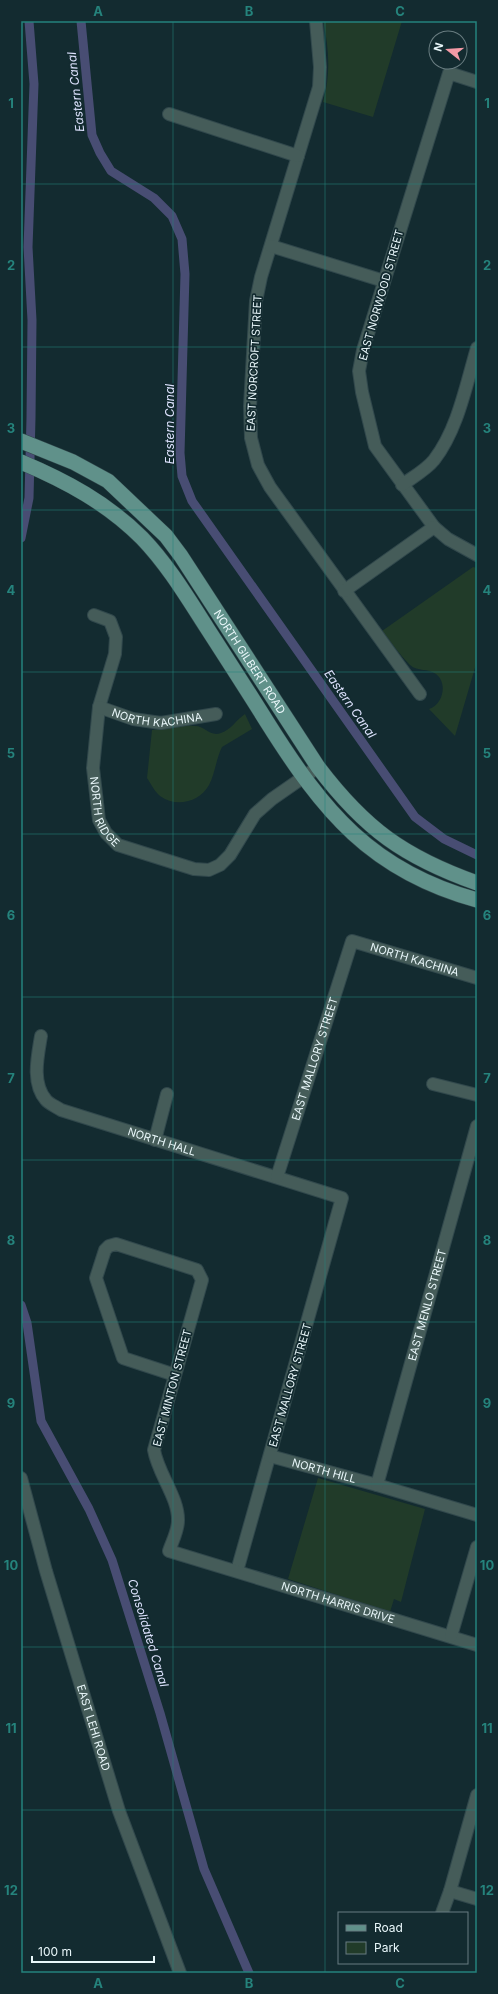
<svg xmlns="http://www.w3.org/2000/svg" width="498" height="1994" viewBox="0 0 498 1994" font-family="Inter,sans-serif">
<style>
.green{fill:#213b29}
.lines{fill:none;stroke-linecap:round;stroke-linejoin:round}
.canal{stroke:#484d73;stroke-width:9}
.minor-casing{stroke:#31484c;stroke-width:14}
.major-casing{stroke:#31484c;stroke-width:16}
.minor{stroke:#455c59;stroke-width:12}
.major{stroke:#60918a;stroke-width:15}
.grid{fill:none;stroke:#25837c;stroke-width:1;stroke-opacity:0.55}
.labels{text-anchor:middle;stroke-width:3.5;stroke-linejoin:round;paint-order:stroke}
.street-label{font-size:11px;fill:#e9f7fa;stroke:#132b30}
.water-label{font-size:12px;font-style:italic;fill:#dee3fe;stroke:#132b30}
.neatline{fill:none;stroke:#25837c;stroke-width:1.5}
.grid-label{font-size:13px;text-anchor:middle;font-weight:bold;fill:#25837c}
</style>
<rect width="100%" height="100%" fill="#132b30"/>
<path class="green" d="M323,21H402L373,117L323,102C331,75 329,47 323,21Z
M473,567L477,568V661L455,736L429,709C443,705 448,683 436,674C428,668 418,672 410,665C400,655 391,642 382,631Z
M245,714L252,729L222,747C216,759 215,774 209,785C200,802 176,808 160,796C155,792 151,784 147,778L152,730C166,728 182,724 195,726C205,726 210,737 221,733C231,730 236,720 245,714Z
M318,1478L425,1509L401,1602L394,1599L390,1612L288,1579Z"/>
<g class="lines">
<path class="canal" d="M81,21L92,135L100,153L111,171L154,198L172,216L182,239L185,274L180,453L182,476L192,501L415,817L444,839L477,855
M21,538L29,498L31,418L32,320L28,247L34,84L29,21
M21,1305L27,1323L41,1421L89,1509L112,1560L160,1713L204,1869L249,1973"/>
<defs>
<g id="minor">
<path d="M316,21L320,67L319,87L261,277L256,301L250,406L251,438L258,465L270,487L420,694"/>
<path d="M477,82L449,73L363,350L359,371L362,392L375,446L434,527L448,539L477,555"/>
<path d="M169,114L298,156"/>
<path d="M271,246L384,281"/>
<path d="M402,485C413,477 426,470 434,460C458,429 466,385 477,348"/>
<path d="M344,591L434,527"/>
<path id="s1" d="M94,615L110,621L116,637L115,654L99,707L93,768L99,820L106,833L118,845L194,869L209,870L220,865L230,855L255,814L272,799L318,767"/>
<path id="s2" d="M99,707L133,719L161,723L216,714"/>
<path id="s3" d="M41,1036C38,1055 31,1083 46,1100C49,1104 57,1107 61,1110L342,1198L237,1571"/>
<path d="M433,1084L477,1095"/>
<path d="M155,1140L167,1094"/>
<path id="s4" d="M277,1177L352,941L477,978"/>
<path id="s5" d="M175,1375L123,1358L96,1278L105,1250L109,1246L116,1244L197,1270L202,1280L154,1450C158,1474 179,1498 178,1521C178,1531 172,1542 169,1551L477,1645"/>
<path id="s6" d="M270,1456L377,1485L477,1515"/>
<path id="s7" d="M21,1478L46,1571L119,1811L180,1973"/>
<path id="s8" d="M377,1485L477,1126"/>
<path d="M451,1636L477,1547"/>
<path d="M450,1891L477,1899"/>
<path d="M442,1913L450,1891L477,1795"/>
</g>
<g id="major">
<path id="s9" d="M21,441L73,462L108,481L166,536L181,556L318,767C365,829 404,857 477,883"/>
<path d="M21,462C66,481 107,503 142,538C168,565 187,597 207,628C227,659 247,690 267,722C323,811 371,871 477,900"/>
</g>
</defs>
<use href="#minor" class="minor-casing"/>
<use href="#major" class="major-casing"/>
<use href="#minor" class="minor"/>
<use href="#major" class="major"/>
</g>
<path class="grid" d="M173,21V1973M325,21V1973M21,184H477M21,347H477M21,510H477M21,672H477M21,834H477M21,997H477M21,1160H477M21,1322H477M21,1484H477M21,1647H477M21,1810H477"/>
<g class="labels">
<g class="street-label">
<text transform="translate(381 295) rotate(-74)" y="4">EAST NORWOOD STREET</text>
<text transform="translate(254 363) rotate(-87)" y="4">EAST NORCROFT STREET</text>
<text dy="4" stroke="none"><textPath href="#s9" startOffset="327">NORTH GILBERT ROAD</textPath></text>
<text dy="4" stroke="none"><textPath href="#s2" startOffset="60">NORTH KACHINA</textPath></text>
<text dy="4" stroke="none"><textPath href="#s1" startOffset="214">NORTH RIDGE</textPath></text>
<text dy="4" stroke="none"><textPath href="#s4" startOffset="313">NORTH KACHINA</textPath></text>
<text dy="4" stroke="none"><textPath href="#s4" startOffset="124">EAST MALLORY STREET</textPath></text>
<text dy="4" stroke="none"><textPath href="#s3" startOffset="190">NORTH HALL</textPath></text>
<text dy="4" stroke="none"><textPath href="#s8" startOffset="187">EAST MENLO STREET</textPath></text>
<text transform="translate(290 1385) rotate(-74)" y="4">EAST MALLORY STREET</text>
<text transform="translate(172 1388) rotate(-75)" y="4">EAST MINTON STREET</text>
<text dy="4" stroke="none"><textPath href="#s6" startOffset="56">NORTH HILL</textPath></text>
<text dy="4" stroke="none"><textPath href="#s5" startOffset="738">NORTH HARRIS DRIVE</textPath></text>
<text dy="4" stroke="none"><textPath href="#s7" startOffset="260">EAST LEHI ROAD</textPath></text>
</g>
<g class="water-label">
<text transform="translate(76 92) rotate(-96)" y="4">Eastern Canal</text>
<text transform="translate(170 424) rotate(-90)" y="4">Eastern Canal</text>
<text transform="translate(350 704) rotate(55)" y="4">Eastern Canal</text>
<text transform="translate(148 1633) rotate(73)" y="4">Consolidated Canal</text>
</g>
</g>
<rect width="498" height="1994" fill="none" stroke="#132b30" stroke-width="44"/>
<rect x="338" y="1912" width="130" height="52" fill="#132b30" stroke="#697d81"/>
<rect x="346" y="1925" width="20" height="6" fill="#60918a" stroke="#697d81"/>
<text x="374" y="1932" font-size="12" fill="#e9f7fa">Road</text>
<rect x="346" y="1942" width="20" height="12" fill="#213b29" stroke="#697d81"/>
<text x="374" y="1952" font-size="12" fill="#e9f7fa">Park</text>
<g transform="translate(448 50) rotate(287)"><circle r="19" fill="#132b30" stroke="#697d81"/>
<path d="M0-3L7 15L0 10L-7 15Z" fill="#f49aa6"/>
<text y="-6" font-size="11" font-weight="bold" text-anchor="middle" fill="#e9f7fa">N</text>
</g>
<path d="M32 1956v6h122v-6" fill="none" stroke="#e9f7fa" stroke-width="2"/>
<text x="38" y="1956" font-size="12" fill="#e9f7fa" stroke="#132b30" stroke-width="3" paint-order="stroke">100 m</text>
<rect x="22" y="22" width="454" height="1950" class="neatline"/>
<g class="grid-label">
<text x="98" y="16">A</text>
<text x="249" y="16">B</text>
<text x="400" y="16">C</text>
<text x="11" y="108">1</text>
<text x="487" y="108">1</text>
<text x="11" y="270">2</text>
<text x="487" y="270">2</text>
<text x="11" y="433">3</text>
<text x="487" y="433">3</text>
<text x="11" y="595">4</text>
<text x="487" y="595">4</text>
<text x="11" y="758">5</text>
<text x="487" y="758">5</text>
<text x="11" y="920">6</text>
<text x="487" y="920">6</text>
<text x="11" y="1083">7</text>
<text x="487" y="1083">7</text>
<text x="11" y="1245">8</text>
<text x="487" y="1245">8</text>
<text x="11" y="1408">9</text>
<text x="487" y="1408">9</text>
<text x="11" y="1570">10</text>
<text x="487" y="1570">10</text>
<text x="11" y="1733">11</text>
<text x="487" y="1733">11</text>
<text x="11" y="1895">12</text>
<text x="487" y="1895">12</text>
<text x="98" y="1988">A</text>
<text x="249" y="1988">B</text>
<text x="400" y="1988">C</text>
</g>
</svg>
